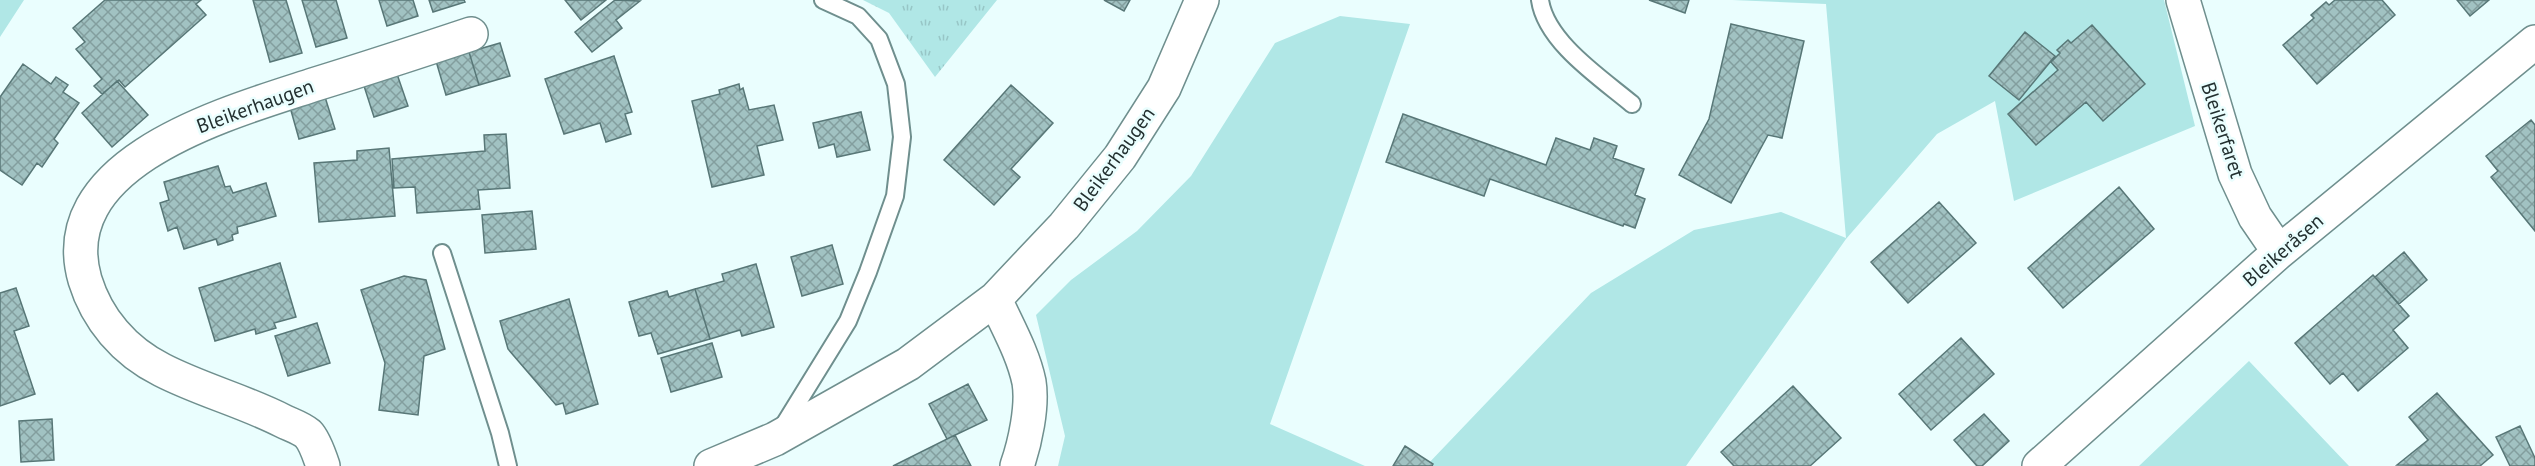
<svg xmlns="http://www.w3.org/2000/svg" width="2535" height="466" viewBox="0 0 2535 466" font-family="'PT Sans',sans-serif">
<style>
.grass{fill:#b0e7e6}
.park{fill:url(#park-tufts)}
.building{fill:url(#building-cross-hatch);stroke:#587777;stroke-width:1.5}
.lines{fill:none;stroke-linecap:round;stroke-linejoin:round}
.lane-casing{stroke:#6f8f8e;stroke-width:20}
.street-casing{stroke:#6f8f8e;stroke-width:36}
.lane{stroke:#fff;stroke-width:16}
.street{stroke:#fff;stroke-width:33}
.labels{text-anchor:middle;stroke-width:5;stroke-linejoin:round;paint-order:stroke}
.street-label{font-size:20px;fill:#233030;stroke:#eafefe}
</style>
<defs>
<pattern id="park-tufts" width="24" height="20" patternUnits="userSpaceOnUse" patternTransform="scale(1.5)"><rect width="24" height="20" fill="#b0e7e6"/><path d="M3 7l-1-3M5 7V3M7 7l1-3M15 17l-1-3M17 17v-4M19 17l1-3" fill="none" stroke="#97c6c6"/></pattern>
<pattern id="building-cross-hatch" width="8" height="8" patternUnits="userSpaceOnUse" patternTransform="scale(1.5)"><rect width="8" height="8" fill="#a1c2c2"/><path d="M0 0l8 8M0 8l8-8" fill="none" stroke="#839e9e"/></pattern>
</defs>
<rect width="100%" height="100%" fill="#eafefe"/>
<path class="grass" d="M0,0H24L0,37Z
M1732,0H2164L2195,126L2014,201L1995,101L1937,134L1846,239L1686,466H1426L1591,293L1694,230L1781,212L1846,238L1826,4Z
M1340,16L1410,24L1270,424L1365,466H1058L1065,436L1036,315L1071,280L1137,231L1191,176L1275,43Z
M2249,361L2349,466H2139Z"/>
<path class="park" d="M863,0H997L935,77L889,13Z"/>
<path class="building" d="M105,0H201L196,4L206,15L125,87L119,80L102,94L94,86L102,79L76,49L85,42L73,28Z
M253,0H286L302,53L270,62Z
M302,0H336L347,38L316,47Z
M379,0H413L418,16L387,26Z
M429,0H464L465,2L433,12Z
M565,0H606L581,20Z
M615,0L640,1L616,20L622,28L592,52L575,32Z
M1104,0H1130L1124,11Z
M1649,0H1689L1685,13Z
M2335,0H2382L2395,15L2317,84L2283,45L2314,18L2311,15L2326,2L2329,5Z
M2457,0H2489L2470,16Z
M1731,24L1804,41L1782,138L1768,135L1731,203L1679,175L1709,119Z
M2092,25L2145,84L2103,121L2086,102L2036,145L2008,114L2058,70L2051,62L2060,53L2057,50L2068,40L2071,43Z
M2025,32L2055,56L2019,100L1989,76Z
M500,43L510,76L479,85L469,52Z
M469,52L479,85L446,95L436,61Z
M614,56L632,112L625,114L631,134L606,142L600,123L564,134L545,79Z
M23,64L51,84L56,77L68,85L63,92L79,103L54,139L58,143L42,167L37,163L22,185L0,170V97Z
M397,74L408,106L374,117L364,86Z
M117,81L148,115L112,147L82,113Z
M739,84L740,90L743,88L749,110L774,105L783,140L757,146L764,175L712,187L692,101L720,94L719,90Z
M1011,85L1053,123L1011,169L1020,177L994,205L944,160Z
M325,97L335,129L299,139L290,107Z
M861,112L870,150L837,157L834,144L819,148L813,123Z
M1403,114L1546,165L1556,138L1590,150L1594,138L1617,146L1613,158L1644,169L1635,195L1645,199L1635,228L1624,224L1623,226L1490,179L1484,196L1386,162Z
M2531,120L2535,125V231L2491,177L2498,171L2486,156Z
M506,134L510,188L478,190L480,209L417,213L415,187L394,188L392,159L485,151L484,135Z
M389,148L395,216L319,222L314,163L357,160V151Z
M218,166L225,187L230,186L233,193L266,183L276,216L237,227L238,233L232,235L233,240L218,245L216,239L184,249L177,227L168,231L160,203L169,200L164,182Z
M2119,187L2154,229L2063,308L2028,268Z
M1939,202L1976,243L1908,303L1871,262Z
M532,211L536,249L485,253L482,215Z
M832,245L843,284L802,296L791,257Z
M2404,252L2427,280L2399,304L2375,277Z
M280,263L296,317L274,323L276,328L256,334L255,329L215,341L199,288Z
M756,264L774,327L742,336L740,330L710,339L695,289L724,281L722,274Z
M2373,275L2409,316L2393,330L2408,348L2358,391L2343,373L2330,384L2295,343Z
M404,276L426,280L445,349L424,356L418,415L379,410L385,363L361,290Z
M16,288L29,326L14,331L35,394L0,406V293Z
M695,289L710,339L658,354L651,333L639,336L629,302L667,291L669,297Z
M569,299L598,404L566,414L563,403L556,405L508,349L500,321Z
M317,323L330,363L288,376L275,336Z
M1961,338L1994,374L1931,430L1899,394Z
M712,343L722,377L671,392L661,358Z
M968,384L987,420L947,439L929,404Z
M1793,386L1841,438L1810,466H1734L1721,452Z
M2437,393L2493,455L2480,466L2397,465L2428,440L2409,417Z
M1984,414L2009,441L1982,466H1977L1954,440Z
M52,419L54,460L21,462L19,421Z
M2520,426L2535,458V466H2510L2496,437Z
M955,435L971,466H893Z
M1405,446L1433,464L1432,466H1393Z"/>
<g class="lines">
<defs>
<path id="lane" d="M1540,0C1546,42 1601,78 1632,104
M442,253L500,433L508,466
M782,428L848,321L868,272L895,196L902,137L896,84L879,39L858,16L823,0"/>
<path id="street" d="M2183,0L2235,174L2255,217L2279,252
M995,299C1007,326 1023,353 1029,382C1033,406 1025,443 1017,466
M323,466C320,457 314,440 308,434C301,428 291,425 283,421C244,401 201,390 162,370C124,351 97,319 85,280C50,160 234,111 316,84C368,68 420,51 471,34
M711,466L775,439L908,364L995,299L1064,226L1120,157L1164,88L1202,0
M2039,466L2279,252L2535,42"/>
</defs>
<use href="#lane" class="lane-casing"/>
<use href="#street" class="street-casing"/>
<use href="#lane" class="lane"/>
<use href="#street" class="street"/>
</g>
<g class="labels">
<g class="street-label">
<text transform="translate(255 106) rotate(-20)" y="7">Bleikerhaugen</text>
<text transform="translate(2223 130) rotate(72)" y="7">Bleikerfaret</text>
<text transform="translate(1114 159) rotate(-54)" y="7">Bleikerhaugen</text>
<text transform="translate(2283 250) rotate(-41)" y="7">Bleikeråsen</text>
</g>
</g>
</svg>
